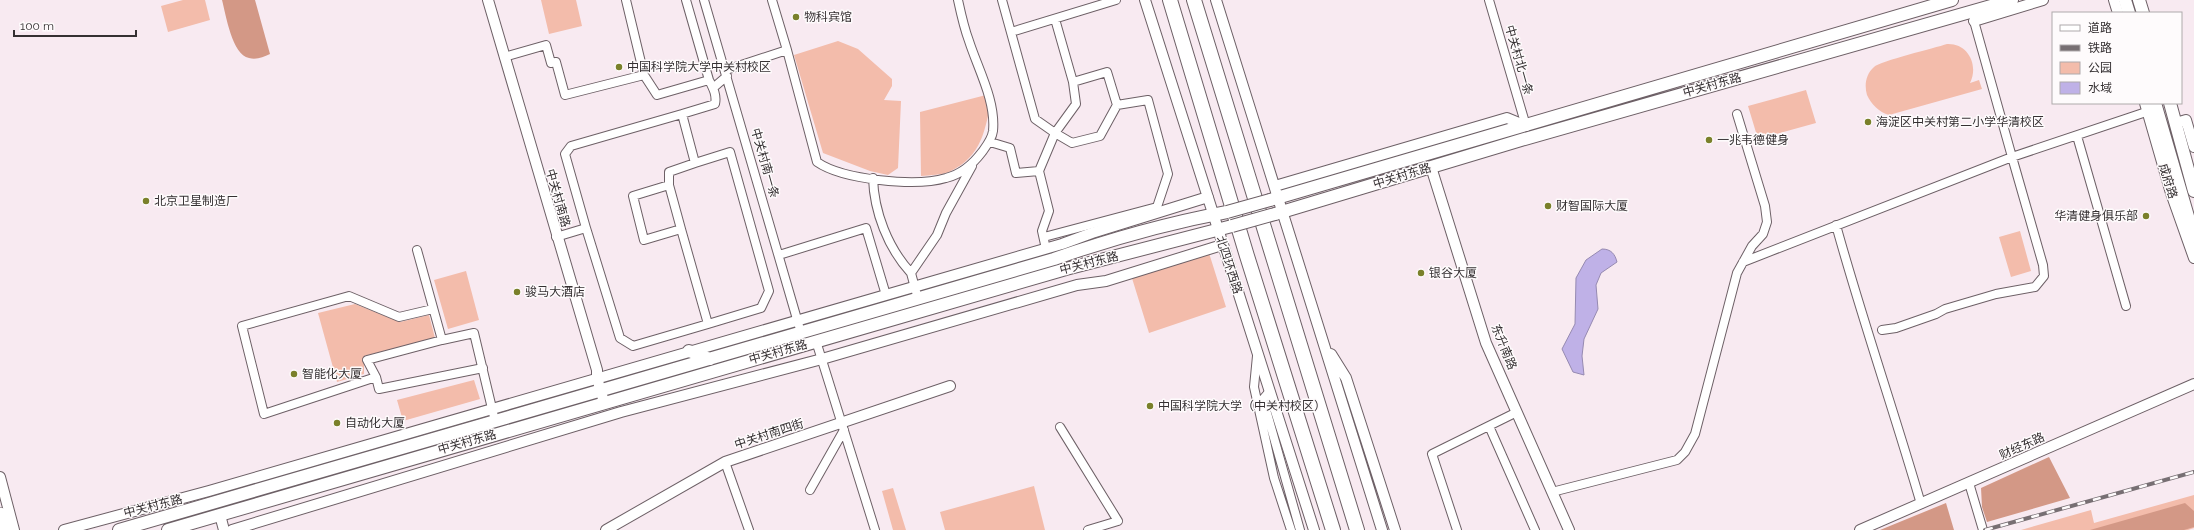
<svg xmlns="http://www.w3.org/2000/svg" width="2194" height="530" viewBox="0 0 2194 530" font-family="Raleway,'Noto Sans SC',sans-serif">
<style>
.green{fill:#f3bcab}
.forest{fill:#d39886}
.water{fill:#bfb1e7;stroke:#968ab1}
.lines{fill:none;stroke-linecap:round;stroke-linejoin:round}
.minor-casing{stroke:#6d6066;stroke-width:10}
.tertiary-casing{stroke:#6d6066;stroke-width:12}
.secondary-casing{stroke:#6d6066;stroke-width:14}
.primary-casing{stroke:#6d6066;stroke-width:14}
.trunk-casing{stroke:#6d6066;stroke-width:16}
.minor{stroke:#fff;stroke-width:8}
.tertiary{stroke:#fff;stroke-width:10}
.secondary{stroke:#fff;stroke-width:12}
.primary{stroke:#fff;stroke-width:13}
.trunk{stroke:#fff;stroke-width:14}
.rail-casing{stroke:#776f73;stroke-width:4}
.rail{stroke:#fefbfc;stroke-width:2.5;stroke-dasharray:8;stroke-linecap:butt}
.secondary-bridge-casing{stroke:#6d6066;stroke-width:14;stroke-linecap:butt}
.secondary-bridge{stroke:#fff;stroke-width:12}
.poi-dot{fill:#7a802a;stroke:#fefbfc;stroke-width:1.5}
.labels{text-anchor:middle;stroke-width:3;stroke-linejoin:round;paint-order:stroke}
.poi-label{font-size:12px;fill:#353032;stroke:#fefbfc;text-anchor:start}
.street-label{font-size:12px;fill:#353032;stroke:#fefbfc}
</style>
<rect width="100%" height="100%" fill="#f8eaf1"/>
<path class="green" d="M183,0H205L210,20L168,32L161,6Z
M541,0H576L582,26L549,34Z
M838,41L858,49L892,79V86L884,100L901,101L898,168L888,175L870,171L823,153L794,55Z
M1947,44C1968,43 1979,65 1970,83L1979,80L1982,89L1889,115C1879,112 1871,104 1867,95C1864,85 1866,74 1874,67C1880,61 1935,48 1947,44Z
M1806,90L1816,123L1758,139L1748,106Z
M990,94L992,97C985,129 983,156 949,172C942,175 930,175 921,176L920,112Z
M2020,231L2031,271L2011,277L1999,237Z
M1209,253L1226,307L1149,333L1131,275Z
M466,271L479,320L448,329L434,280Z
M355,304L400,322L429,315L435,338L364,356V374L337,382L318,313Z
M474,380L480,399L403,421L397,400Z
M1034,486L1045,530H945L940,512Z
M893,488L906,530H893L882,491Z
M2194,495V528L2188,530H2021L2091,510L2094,523Z"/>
<path class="forest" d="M222,0H255L270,54C263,57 257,60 249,58C232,55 226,15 222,0Z
M2049,457L2070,498L1987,522L1982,507L1981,488Z
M1946,503L1954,530H1880Z
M2185,503L2194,511V527L2184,530H2090Z"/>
<path class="water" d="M1602,249C1611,249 1615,254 1617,262L1601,273L1596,285L1598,309L1584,339L1582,356L1584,375L1573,372L1562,349L1575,324L1576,278L1586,260Z"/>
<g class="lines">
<defs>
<path id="minor" d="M626,0L644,75L657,95L709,80C713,88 717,95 715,104L682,114L695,163L730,152L769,291L761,308L708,324
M686,0L709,80
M704,0L799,326
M1002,0L1035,119L1055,133L1039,171L1049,211L1042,231L1046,249
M1489,0L1526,126
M1974,21L2012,157L2152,110
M1011,32L1116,0
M787,50L817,162C843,180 916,187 946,178C962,174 973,164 982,152C987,145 992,139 993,131C996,101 978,69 969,41C964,28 961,14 958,0
M504,57L546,45L551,63L556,62L565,95L644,75
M726,70L787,50L772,0
M1073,82L1076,104L1055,133L1072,143L1100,136L1117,105
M713,88L727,76
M2077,136L2126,306
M990,142L1010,148L1016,173L1039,171
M873,178C874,212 888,248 911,273
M669,185L681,229
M1836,225C1862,319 1894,411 1921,504
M586,228L620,338L633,346L708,324L681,229L644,240L633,196L669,185V172L695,163
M556,237L586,228L565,154L571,146L682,114
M1044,237L1157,207L1168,174L1148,100L1117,105L1107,72L1073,82L1055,19
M417,250L442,340L474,333L495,421
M779,255L866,228L886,295
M1743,262L2012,157L2043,265L2044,276L2035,287L1996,294L1945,309L1936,314L1896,328L1882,330
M918,299L911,273L937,235L946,213L972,166
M433,309L399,317L349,296L242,326L264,414L376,377L379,389L483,368
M816,341L875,530
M1257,356L1254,387L1274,478L1291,530
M376,377L367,360L442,340
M1270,391L1263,399L1300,530
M1489,426L1535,530
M1060,427L1118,521L1088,530
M725,462L749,530
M1969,483L1983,530
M810,490L844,430
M1552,492L1677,460L1685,452L1695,434L1737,273L1752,246L1763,234L1767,222L1765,206L1737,114
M1457,530L1432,454L1517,412"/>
<path id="tertiary" d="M488,0L597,370V378L604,402
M1145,0L1314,530
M1216,0L1382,530
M2114,0L2118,13
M1974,21L2043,0
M2145,103L2171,193L2194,258
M2176,123L2186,120L2194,147
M1431,167L1486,343L1569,530
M1275,186L1507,118L1526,126
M1331,354L1346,378L1395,530
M0,477L14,530
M220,515L224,530
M64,530L209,491L1062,244L1092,233L1208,197
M232,530L621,412L822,359L1077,285L1106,281L1222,245
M606,530L725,462L950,386
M1860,530L2194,384"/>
<path id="secondary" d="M2125,0L2129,13
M2139,0L2143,13
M2155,103L2194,237
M2170,103L2194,191
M1270,200L1952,0
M1275,214L1521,140L2012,0
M689,351L710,359
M119,530L1054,259C1111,239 1168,223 1227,212
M168,530L1066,269L1232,226"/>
<path id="primary" d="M0,514L5,530"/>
<path id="trunk" d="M1170,0L1247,256L1333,530
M1194,0L1357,530"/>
</defs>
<use href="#minor" class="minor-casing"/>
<use href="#tertiary" class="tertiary-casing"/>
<use href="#secondary" class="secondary-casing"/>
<use href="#primary" class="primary-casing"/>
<use href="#trunk" class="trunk-casing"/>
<use href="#minor" class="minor"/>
<use href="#tertiary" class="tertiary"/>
<use href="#secondary" class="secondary"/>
<use href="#primary" class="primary"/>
<use href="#trunk" class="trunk"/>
<defs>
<path id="rail" d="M1985,530L2194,472"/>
</defs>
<use href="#rail" class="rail-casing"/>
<use href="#rail" class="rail"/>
<defs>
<path id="secondary-bridge" d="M1227,212L1270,200
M1232,226L1275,214"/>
</defs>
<use href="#secondary-bridge" class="secondary-bridge-casing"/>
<use href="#secondary-bridge" class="secondary-bridge"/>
</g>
<g class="poi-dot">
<circle cx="796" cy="17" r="4"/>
<circle cx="619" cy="67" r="4"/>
<circle cx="1868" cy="122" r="4"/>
<circle cx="1709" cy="140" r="4"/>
<circle cx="146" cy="201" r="4"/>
<circle cx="1548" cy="206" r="4"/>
<circle cx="2146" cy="216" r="4"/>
<circle cx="1421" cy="273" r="4"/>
<circle cx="517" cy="292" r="4"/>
<circle cx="294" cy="374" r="4"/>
<circle cx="1150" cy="406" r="4"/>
<circle cx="337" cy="423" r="4"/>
</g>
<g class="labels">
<g class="poi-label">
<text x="804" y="21">物科宾馆</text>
<text x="627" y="71">中国科学院大学中关村校区</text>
<text x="1876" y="126">海淀区中关村第二小学华清校区</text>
<text x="1717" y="144">一兆韦德健身</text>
<text x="154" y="205">北京卫星制造厂</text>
<text x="1556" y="210">财智国际大厦</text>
<text x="2138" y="220" text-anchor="end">华清健身俱乐部</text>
<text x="1429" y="277">银谷大厦</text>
<text x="525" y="296">骏马大酒店</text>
<text x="302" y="378">智能化大厦</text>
<text x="1158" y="410">中国科学院大学（中关村校区）</text>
<text x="345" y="427">自动化大厦</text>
</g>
<g class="street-label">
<text transform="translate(1519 60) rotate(74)" y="4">中关村北一条</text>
<text transform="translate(1712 85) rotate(-16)" y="4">中关村东路</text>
<text transform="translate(765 163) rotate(74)" y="4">中关村南一条</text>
<text transform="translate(1402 176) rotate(-17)" y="4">中关村东路</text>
<text transform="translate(2168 181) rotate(73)" y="4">成府路</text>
<text transform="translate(558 198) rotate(74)" y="4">中关村南路</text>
<text transform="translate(1089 263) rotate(-14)" y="4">中关村东路</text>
<text transform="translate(1229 265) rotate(72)" y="4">北四环西路</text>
<text transform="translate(1504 347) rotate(68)" y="4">东升南路</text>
<text transform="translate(778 352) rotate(-16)" y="4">中关村东路</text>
<text transform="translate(769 434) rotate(-18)" y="4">中关村南四街</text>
<text transform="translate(467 442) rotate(-16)" y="4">中关村东路</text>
<text transform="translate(2022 446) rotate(-24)" y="4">财经东路</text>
<text transform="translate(153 506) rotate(-14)" y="4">中关村东路</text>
</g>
</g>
<rect x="2052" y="12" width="130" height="92" fill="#fefbfc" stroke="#aeaaab"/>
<rect x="2060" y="25" width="20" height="6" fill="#ffffff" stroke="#aeaaab"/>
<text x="2088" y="32" font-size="12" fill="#353032">道路</text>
<rect x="2060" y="45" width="20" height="6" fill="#776f73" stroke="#aeaaab"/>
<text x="2088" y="52" font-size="12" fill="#353032">铁路</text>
<rect x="2060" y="62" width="20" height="12" fill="#f3bcab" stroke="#aeaaab"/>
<text x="2088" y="72" font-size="12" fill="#353032">公园</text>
<rect x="2060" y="82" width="20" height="12" fill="#bfb1e7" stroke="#aeaaab"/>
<text x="2088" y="92" font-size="12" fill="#353032">水域</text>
<path d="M14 30v6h122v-6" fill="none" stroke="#353032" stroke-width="2"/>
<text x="20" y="30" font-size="12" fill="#353032" stroke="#fefbfc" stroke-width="3" paint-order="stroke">100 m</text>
</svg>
